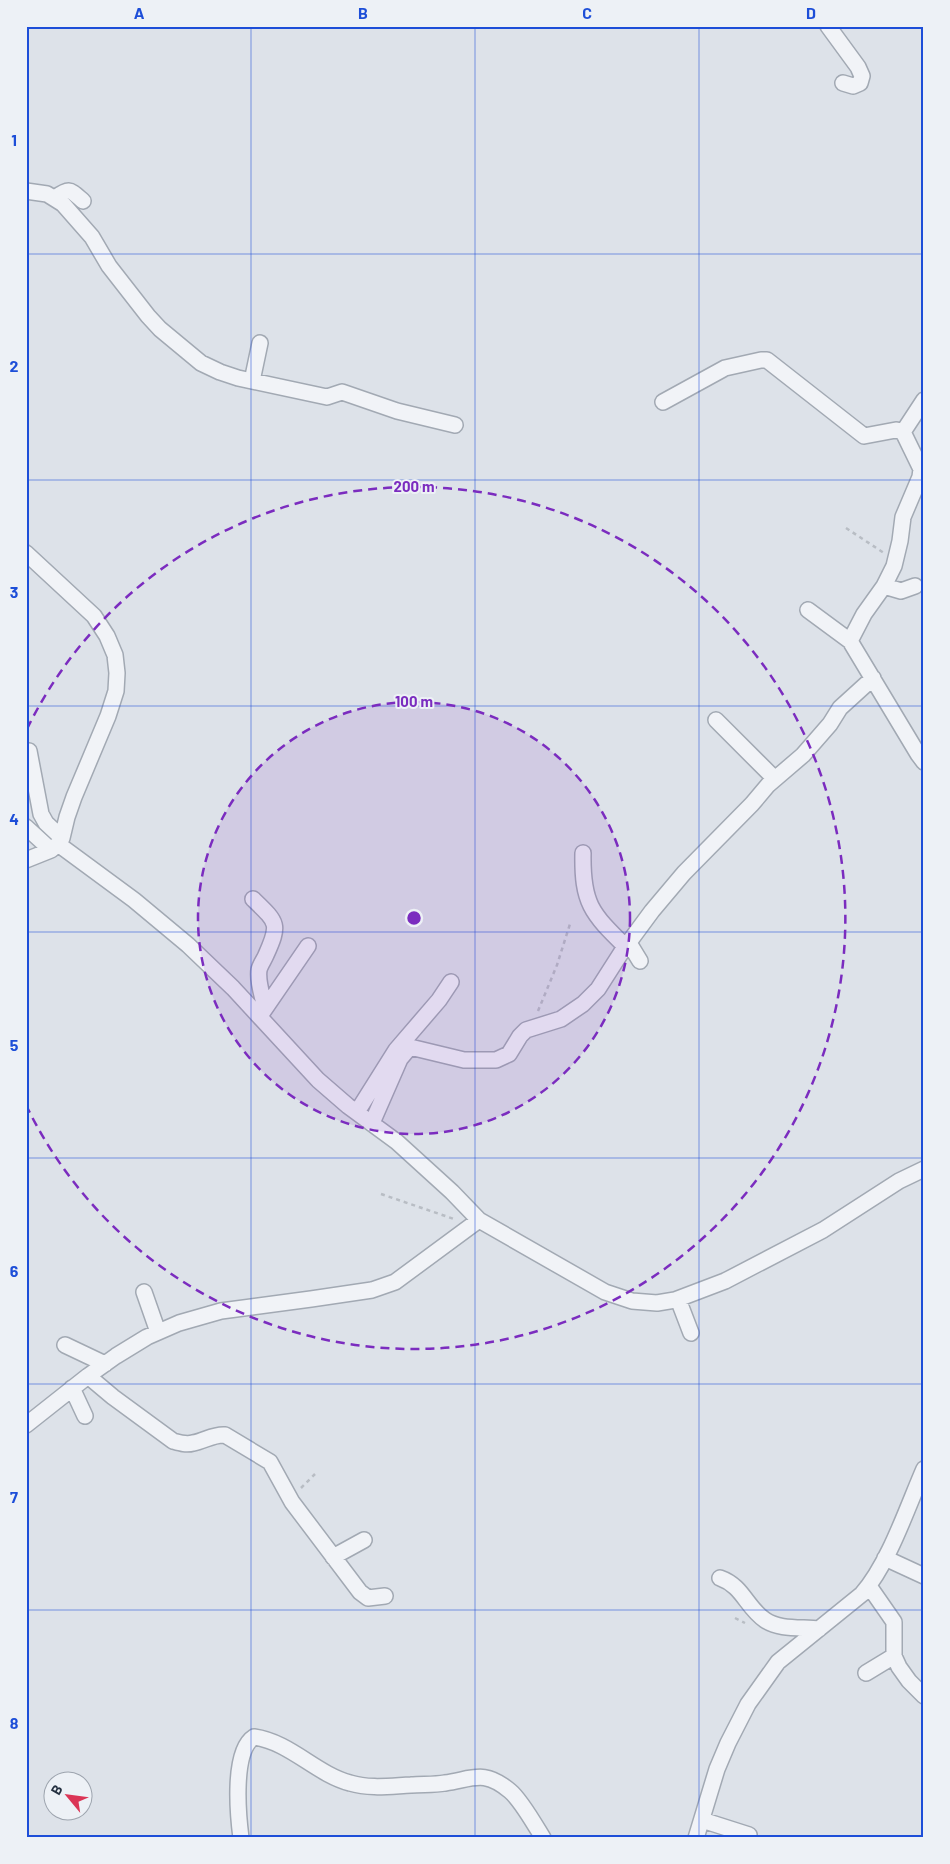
<svg xmlns="http://www.w3.org/2000/svg" width="950" height="1864" viewBox="0 0 950 1864" font-family="Barlow,sans-serif">
<style>
.lines{fill:none;stroke-linecap:round;stroke-linejoin:round}
.minor-casing{stroke:#a2a9b3;stroke-width:18}
.path{stroke:#b8bdc4;stroke-width:2.5;stroke-dasharray:4 4;stroke-linecap:butt}
.minor{stroke:#f1f3f7;stroke-width:15}
.grid{fill:none;stroke:#1d4ed8;stroke-width:1;stroke-opacity:0.55}
.ring{fill:none;stroke:#7b2cbf;stroke-width:2.5;stroke-dasharray:9 6}
.centre{fill:#7b2cbf;stroke:#edf1f6;stroke-width:2.5}
.ring-label{font-size:15px;text-anchor:middle;font-weight:bold;fill:#7b2cbf;stroke:#edf1f6;stroke-width:4;stroke-linejoin:round;paint-order:stroke}
.neatline{fill:none;stroke:#1d4ed8;stroke-width:2}
.grid-label{font-size:16px;text-anchor:middle;font-weight:bold;fill:#1d4ed8}
</style>
<rect width="100%" height="100%" fill="#dde2e9"/>
<g class="lines">
<defs>
<path id="minor" d="M828,26L858,67L862,76L860,83L853,86L843,83
M26,191L47,194L63,204L92,237L109,266L148,316L160,329L201,363L220,372L238,378L327,397L342,392L397,411L455,425
M55,198C70,187 70,190 83,201
M252,381L260,343
M663,402L725,368L761,360H767L864,436L896,430L903,432L921,469L920,477L903,517L900,541L894,566L884,586L864,614L850,641L918,754L924,762
M903,432L924,400
M26,553L94,616L107,636L115,655L117,673L116,691L108,716L74,797L67,817L62,838L58,844
M884,586L901,591L915,586
M808,610L850,641
M716,720L774,778
M29,751L41,814L46,823L62,838
M26,827L51,850
M583,853C582,903 591,913 626,947
M26,860L51,850L58,844L134,900L188,945L233,988L318,1080L348,1106L397,1142L452,1192L479,1220
M253,899C278,923 280,924 266,955C264,960 260,965 259,970C257,982 263,997 265,1008
M629,943L640,961
M262,1013L308,946
M357,1112L396,1050L439,1000L451,982
M372,1123L400,1059L410,1047L464,1060H496L509,1054L520,1036L526,1030L561,1019L583,1004L598,989L621,953L652,911L684,873L752,804L768,785L803,755L830,724L840,708L873,678
M144,1292L158,1332
M678,1299L691,1333
M65,1345L105,1364
M88,1376L113,1397L173,1441C180,1443 186,1445 193,1443C205,1441 213,1434 225,1435L270,1462L292,1502L360,1592L368,1598L385,1596
M72,1388L85,1416
M26,1425L88,1376L116,1356L147,1337L179,1323L221,1311L311,1299L372,1290L395,1282L479,1220L605,1292L632,1301L657,1303L675,1300L725,1281L823,1230L899,1181L924,1169
M333,1557L364,1540
M885,1558L924,1576
M720,1578C743,1586 746,1607 765,1620C779,1630 802,1627 819,1629
M869,1586L894,1622V1656L899,1667L909,1681L924,1696
M866,1673L894,1656
M702,1820L749,1835
M241,1838C238,1815 232,1751 254,1737C290,1742 316,1774 350,1783C370,1789 390,1786 411,1785C422,1784 434,1785 445,1783C473,1779 484,1769 510,1791C521,1800 535,1825 543,1838
M696,1838L717,1769L728,1743L748,1704L778,1662L862,1594C889,1563 907,1508 924,1469"/>
</defs>
<use href="#minor" class="minor-casing"/>
<path class="path" d="M846,528L884,553
M538,1011L557,965L570,924
M381,1194L454,1219
M301,1488L315,1474
M735,1618L745,1623"/>
<use href="#minor" class="minor"/>
</g>
<path class="grid" d="M251,26V1838M475,26V1838M699,26V1838M26,254H924M26,480H924M26,706H924M26,932H924M26,1158H924M26,1384H924M26,1610H924"/>
<circle cx="414" cy="918" r="216" fill="#7b2cbf" fill-opacity=".12"/>
<g class="ring">
<circle cx="414" cy="918" r="216"/>
<path d="M27 729A431 431 0 1 1 27 1107"/>
</g>
<circle cx="414" cy="918" r="8" class="centre"/>
<g class="ring-label">
<text x="414" y="492">200 m</text>
<text x="414" y="707">100 m</text>
</g>
<rect width="950" height="1864" fill="none" stroke="#edf1f6" stroke-width="55"/>
<g transform="translate(68 1796) rotate(299)"><circle r="24" fill="#edf1f6" stroke="#9da4ae"/>
<path d="M0-4L9 19L0 12L-9 19Z" fill="#db3556"/>
<text y="-8" font-size="14" font-weight="bold" text-anchor="middle" fill="#253141">B</text>
</g>
<rect x="28" y="28" width="894" height="1808" class="neatline"/>
<g class="grid-label">
<text x="139" y="19">A</text>
<text x="363" y="19">B</text>
<text x="587" y="19">C</text>
<text x="811" y="19">D</text>
<text x="14" y="146">1</text>
<text x="14" y="372">2</text>
<text x="14" y="598">3</text>
<text x="14" y="825">4</text>
<text x="14" y="1051">5</text>
<text x="14" y="1277">6</text>
<text x="14" y="1503">7</text>
<text x="14" y="1729">8</text>
</g>
</svg>
